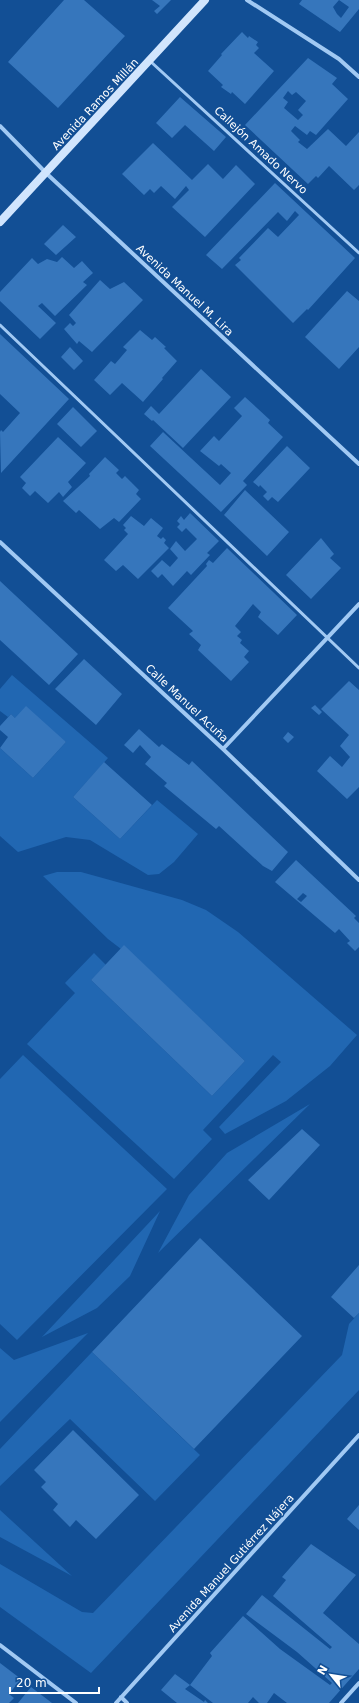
<svg xmlns="http://www.w3.org/2000/svg" width="359" height="1703" viewBox="0 0 359 1703" font-family="'DejaVu Sans',sans-serif">
<style>
.green{fill:#2167b2}
.building{fill:#3676bc;fill-rule:evenodd}
.lines{fill:none;stroke-linecap:round;stroke-linejoin:round}
.lane{stroke:#a1c9f3;stroke-width:3}
.street{stroke:#a1c9f3;stroke-width:4}
.secondary{stroke:#d1e5fd;stroke-width:8}
.labels{text-anchor:middle;stroke-width:3;stroke-linejoin:round;paint-order:stroke}
.street-label{font-size:11px;fill:#fff;stroke:#124f95}
</style>
<rect width="100%" height="100%" fill="#124f95"/>
<path class="green" d="M12,675L108,758L73,797L120,839L157,800L198,834L174,862L159,874L148,875L90,840L66,837L18,852L0,836V748L33,778L66,742L15,718L11,714L8,717L0,711V689Z
M57,872H81L182,900L206,910L238,932L357,1035L330,1066L286,1101L225,1134L219,1127L281,1062L273,1055L203,1130L212,1139L174,1179L27,1044L75,993L65,983L94,953L106,965L91,980L212,1096L245,1061L124,946L121,949L108,939L43,876Z
M23,1055L167,1189L17,1340L0,1324V1079Z
M310,1104L158,1253L189,1195L227,1153Z
M160,1211L130,1276L97,1308L42,1337Z
M359,1313V1390L91,1673L0,1607V1564L82,1612L93,1613L342,1355L349,1324Z
M88,1333L0,1422V1348L14,1360Z
M92,1352L200,1455L155,1501L70,1419L0,1486V1449Z
M0,1510L72,1576L0,1537Z"/>
<path class="building" d="M64,0H84L125,36L58,108L8,62Z
M152,0H171L157,14L154,11L160,6Z
M302,0H339L333,7L337,14L341,18L349,7L339,0H359V9L340,32L299,4Z
M242,32L248,38L249,36L258,42L256,45L259,48L254,53L274,71L245,104L232,92L231,94L221,87L223,85L208,71L222,55L221,54Z
M308,58L337,78L332,84L348,99L316,135L310,131L307,135L295,126L291,131L300,140L298,142L307,149L328,129L346,146L359,132V185L354,190L329,166L318,178L316,176L308,184L245,125ZM288,91L292,95L296,92L306,101L298,110L303,115L298,120L284,108L288,102L283,98Z
M180,97L226,137L214,151L185,125L172,138L156,123Z
M153,143L192,180L208,164L223,179L236,165L255,184L205,237L172,207L189,190L186,186L175,199L161,186L154,193L150,189L144,195L122,174Z
M275,183L355,258L308,310L307,309L293,323L235,265L241,260L239,258L268,228L278,237L299,215L295,211L287,221L278,212L222,269L206,255Z
M63,225L76,237L56,255L44,244Z
M62,257L74,268L82,261L93,273L83,282L87,285L55,316L42,303L38,306L56,323L40,339L0,301V292L32,258L38,264L47,259L57,262Z
M100,280L110,289L124,282L143,300L92,352L79,341L77,344L64,329L70,323L73,326L76,323L69,315Z
M347,291L359,301V347L339,369L305,337Z
M140,330L152,340L155,337L166,347L164,348L177,361L162,378L163,379L143,402L122,383L110,395L94,380L111,361L115,364L127,350L123,347Z
M0,334L69,399L1,473L0,432L1,430L3,432L20,413L0,394Z
M70,347L83,361L74,370L61,357Z
M201,369L231,397L183,448L153,420L152,421L144,414L151,406L159,414Z
M245,397L270,420L268,423L283,437L243,481L247,485L221,512L150,446L163,432L220,485L231,473L221,464L219,466L200,451L214,436L219,441L242,416L234,408Z
M73,407L97,431L81,447L57,424Z
M58,437L86,463L68,482L72,487L63,497L59,492L48,503L35,491L30,496L22,488L26,483L20,477Z
M287,446L310,468L278,502L272,497L268,501L263,496L267,492L260,485L259,487L253,482Z
M105,457L119,470L116,473L122,479L125,476L139,490L136,494L141,499L119,522L114,518L100,529L79,510L76,513L63,501L90,476L89,474Z
M245,490L289,532L267,556L224,515Z
M190,513L219,541L207,553L210,555L191,575L187,571L173,586L162,574L158,578L151,571L162,560L170,567L178,558L170,549L176,541L185,551L197,539L186,528L182,532L177,527L180,524L177,521L181,516L184,520Z
M131,516L144,526L151,518L163,528L157,536L161,539L163,537L166,540L164,543L169,548L138,579L123,565L116,571L104,560L128,534L124,530L126,528L123,525Z
M321,538L334,554L330,558L341,568L311,599L286,575Z
M227,548L297,615L278,635L258,617L261,612L253,604L235,626L241,632L237,636L242,640L240,643L249,651L244,657L249,662L231,681L198,650L201,645L189,634L193,631L168,608L207,566L206,564L209,560L213,563Z
M0,581L78,654L49,685L0,640Z
M84,659L122,694L96,725L55,689Z
M349,681L359,690V787L347,799L317,771L330,756L342,767L350,757L340,746L349,735L321,709Z
M315,705L322,712L319,715L311,708Z
M26,706L66,742L33,778L0,748L8,737L0,730V726L11,714L15,718Z
M139,729L159,747L162,744L189,765L192,761L288,852L272,871L263,866L219,826L216,829L164,786L167,783L145,764L151,757L140,745L133,753L124,745Z
M288,732L294,737L288,743L283,738Z
M104,762L152,805L120,839L73,797Z
M296,860L356,916L354,918L359,923V947L355,951L347,943L350,941L339,929L335,933L275,882ZM303,893L307,896L301,902L297,899Z
M124,945L245,1061L212,1096L91,980Z
M302,1129L320,1145L269,1200L248,1180Z
M200,1238L302,1336L194,1449L92,1352Z
M359,1265V1313L354,1318L331,1297Z
M73,1430L139,1495L96,1539L76,1520L70,1527L53,1510L58,1504L41,1487L46,1482L34,1470Z
M359,1505V1530L347,1519Z
M311,1544L356,1575L323,1613L359,1644V1669L329,1703H287L274,1693L267,1703H259L253,1697L248,1703H213L190,1685L212,1656L210,1653L243,1616L280,1649L330,1685L332,1683L297,1652L246,1614L262,1595L330,1649L332,1647L273,1596L286,1580L282,1577Z
M0,1663L21,1679L9,1694L14,1698L9,1703H0Z
M175,1674L190,1685L185,1689L204,1702L205,1700L208,1703H177L161,1690Z
M31,1687L52,1703H18Z"/>
<g class="lines">
<path class="lane" d="M150,61L359,253
M0,325L359,668"/>
<path class="street" d="M247,0L339,59L359,77
M0,126L46,173L359,464
M0,542L223,749L359,880
M223,749L359,604
M0,1645L76,1703
M121,1697L127,1703
M116,1703L359,1435
M341,1703L359,1683"/>
<path class="secondary" d="M0,222L205,0"/>
</g>
<g class="labels">
<g class="street-label">
<text transform="translate(95 104) rotate(-47)" y="4">Avenida Ramos Millán</text>
<text transform="translate(261 150) rotate(43)" y="4">Callejón Amado Nervo</text>
<text transform="translate(185 290) rotate(43)" y="4">Avenida Manuel M. Lira</text>
<text transform="translate(187 703) rotate(43)" y="4">Calle Manuel Acuña</text>
<text transform="translate(231 1563) rotate(-48)" y="4">Avenida Manuel Gutiérrez Nájera</text>
</g>
</g>
<g transform="translate(331 1675) rotate(300)" stroke="#124f95" stroke-width="3" paint-order="stroke">
<path d="M0-3L7 15L0 10L-7 15Z" fill="#ffffff"/>
<text y="-6" font-size="11" font-weight="bold" text-anchor="middle" fill="#ffffff">N</text>
</g>
<path d="M10 1687v6h89v-6" fill="none" stroke="#ffffff" stroke-width="2"/>
<text x="16" y="1687" font-size="12" fill="#ffffff" stroke="#124f95" stroke-width="3" paint-order="stroke">20 m</text>
</svg>
